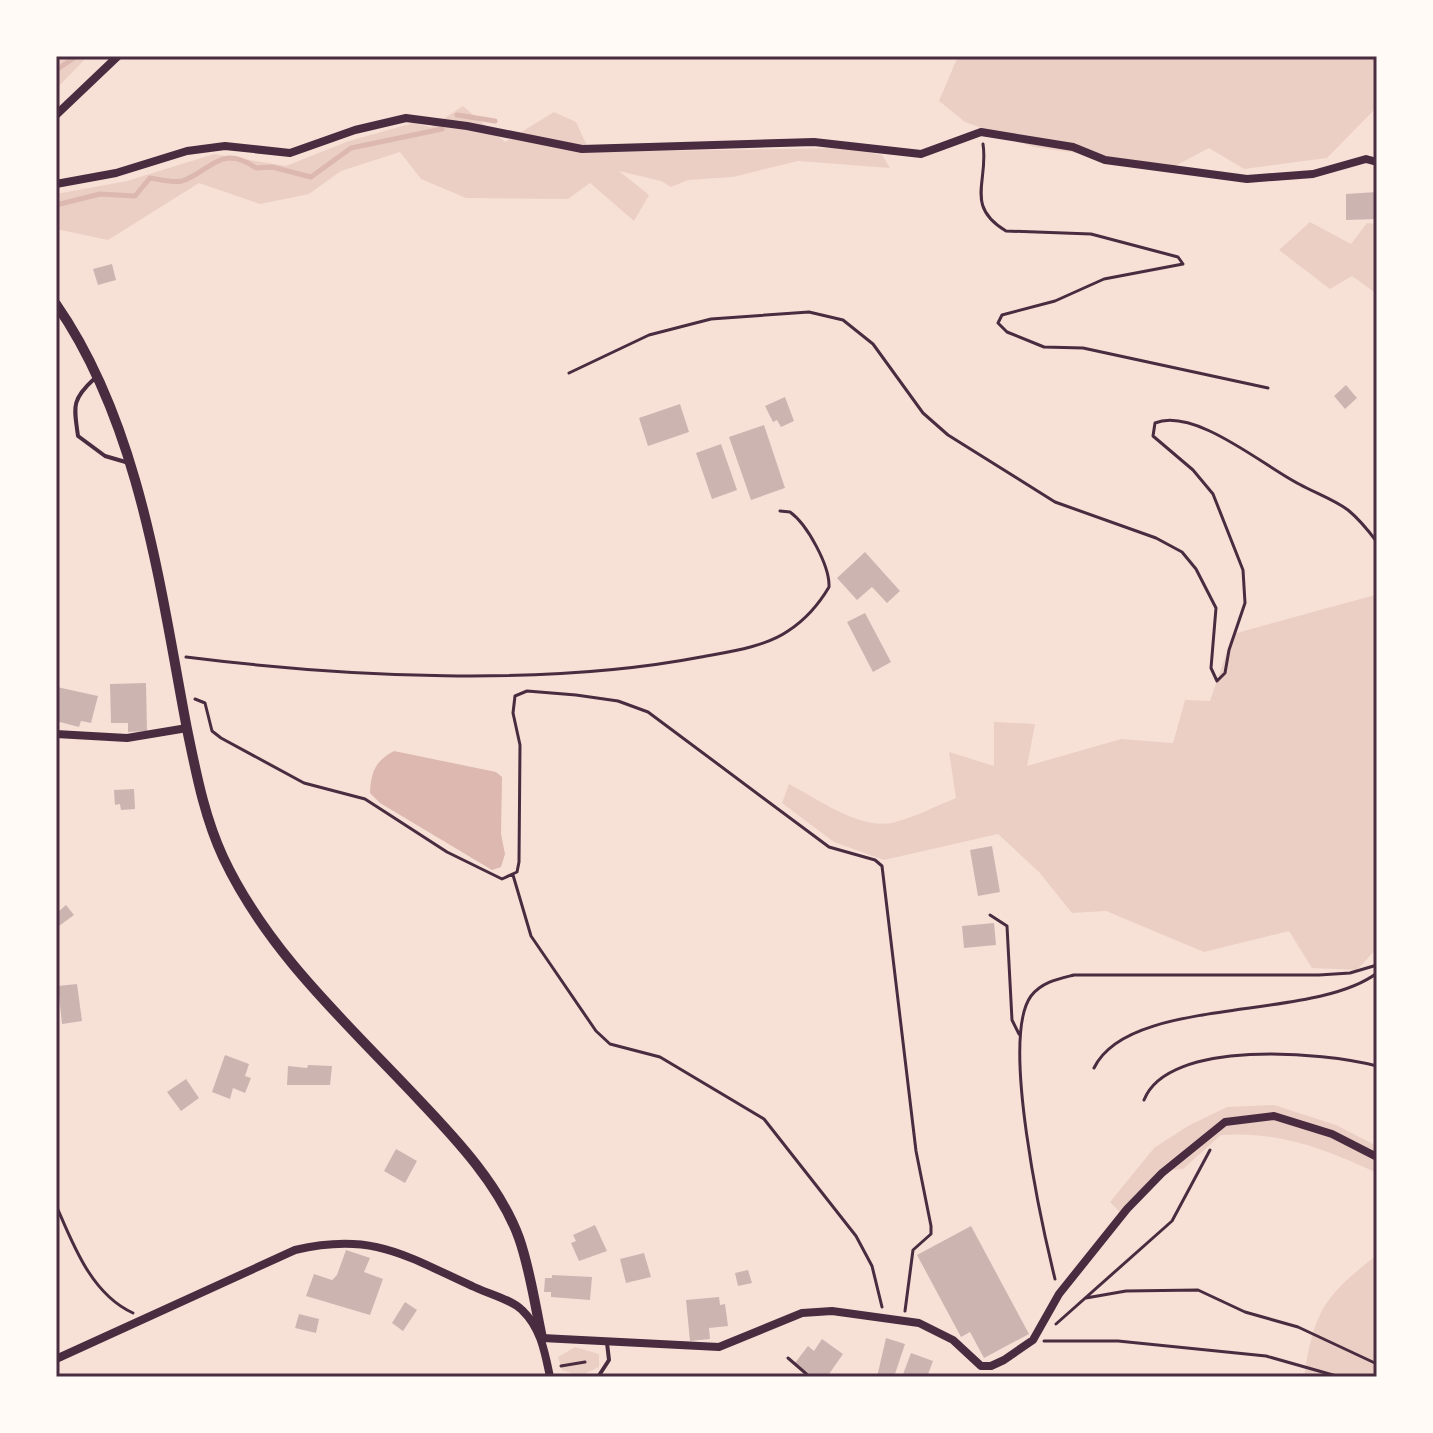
<svg xmlns="http://www.w3.org/2000/svg" width="1433" height="1433" viewBox="0 0 1433 1433" font-family="Merriweather,serif">
<style>
.green{fill:#ebcfc5}
.water{fill:#dcb8b0}
.lines{fill:none;stroke-linecap:round;stroke-linejoin:round}
.stream{stroke:#dcb8b0;stroke-width:5}
.building{fill:#ccb4b1}
.path{stroke:#4a2c40;stroke-width:3}
.service{stroke:#4a2c40;stroke-width:4}
.minor{stroke:#4a2c40;stroke-width:8}
.tertiary{stroke:#4a2c40;stroke-width:10}
.neatline{fill:none;stroke:#4a2c40;stroke-width:3}
</style>
<rect width="100%" height="100%" fill="#f7e1d7"/>
<path class="green" d="M56,56H88L56,89Z
M958,56H1377V107L1327,158L1244,169L1209,148L1175,166L1033,147L965,122L939,101Z
M463,106L505,142L554,112L576,122L590,152L846,148L882,155L890,168L798,161L733,177L688,180L671,187L661,181L619,171L649,195L634,221L590,183L568,199L466,198L421,179L400,152L341,171L309,194L260,204L199,183L108,240L56,229V194L127,181L214,154L286,166L349,141L413,123L431,127Z
M1310,222L1351,244L1367,223L1377,224V294L1352,276L1330,289L1279,250Z
M1377,580V948L1357,970L1312,968L1289,931L1204,952L1106,911L1072,913L1039,872L998,834L884,860L834,842L782,803L789,784C818,799 858,829 892,823C913,818 936,806 956,798L949,752L994,766V722L1035,724L1027,766L1121,739L1173,743L1185,700L1210,701L1233,634L1375,595Z
M1274,1105L1336,1125L1377,1146V1173C1325,1149 1279,1131 1221,1135L1183,1169L1163,1171L1120,1212L1110,1202L1154,1148L1188,1126L1227,1107Z
M1377,1255V1377H1304C1314,1311 1324,1296 1377,1255Z
M575,1347L599,1354V1367L580,1376L562,1370L558,1357Z"/>
<path class="water" d="M394,751L496,772L502,777L501,834L505,854L501,867L492,870L380,803L370,793C371,772 375,761 394,751Z"/>
<g class="lines">
<path class="stream" d="M56,70L77,56
M457,115L495,121
M56,205L100,194L135,196L150,178C159,179 173,183 182,181C211,171 221,143 256,168L272,167L311,177L351,148L442,129"/>
</g>
<path class="building" d="M1377,192V219L1346,220V194Z
M112,264L116,280L98,285L93,269Z
M1346,385L1357,398L1345,409L1334,396Z
M785,397L794,421L781,427L777,420L773,422L765,406Z
M680,404L689,432L648,446L639,418Z
M764,425L785,488L751,500L729,437Z
M721,444L737,490L712,499L696,453Z
M865,552L900,591L887,603L872,587L857,600L837,578Z
M865,613L891,662L873,672L847,622Z
M146,683L147,731L128,732V723H111L110,684Z
M57,687L98,696L91,723L81,721L79,727L56,721Z
M134,789L135,809L121,810L120,804L115,805L114,790Z
M992,846L1000,892L978,896L970,850Z
M66,905L74,915L59,926L56,907L59,911Z
M994,923L996,945L964,948L962,926Z
M77,984L82,1021L62,1024L58,986Z
M225,1055L249,1064L245,1076L251,1078L245,1093L233,1088L230,1099L212,1092Z
M308,1065L332,1066L330,1085H287L288,1066L307,1068Z
M186,1079L199,1098L181,1111L167,1092Z
M396,1149L417,1161L405,1183L384,1171Z
M595,1225L607,1251L579,1261L571,1243L576,1241L573,1235Z
M971,1226L1029,1334L984,1358L970,1332L961,1337L917,1255Z
M346,1250L370,1258L364,1272L383,1279L370,1315L306,1296L314,1274L332,1280L337,1275Z
M644,1253L651,1277L626,1283L620,1259Z
M748,1270L752,1283L738,1286L735,1273Z
M552,1275L592,1277L590,1300L551,1297V1292H544L545,1278H552Z
M719,1297L720,1305L725,1304L728,1326L709,1328L710,1339L690,1341L686,1300Z
M405,1302L417,1310L403,1331L392,1323Z
M299,1314L319,1319L316,1333L295,1328Z
M886,1338L905,1344L894,1377H877Z
M822,1339L843,1354L827,1377H814L795,1363L808,1346L814,1351Z
M911,1353L933,1361L927,1377H902Z"/>
<g class="lines">
<path class="path" d="M983,144C989,181 964,206 1006,231L1091,234L1178,257L1183,264L1104,279L1055,301L1002,315L998,323L1007,332L1044,347L1083,348L1268,388
M569,373L649,335L711,319L809,312L843,320L873,344L923,413L948,435L1055,502L1156,538L1182,552L1196,569L1216,608L1211,668L1217,681L1225,673L1229,650L1245,603L1243,570L1213,494L1193,470L1153,436L1155,423C1195,407 1265,467 1299,484C1315,493 1333,499 1348,510C1359,519 1368,530 1377,542
M186,657C345,677 545,687 701,657C728,652 765,647 788,631C805,620 819,604 829,587C830,566 807,524 790,512L780,511
M195,699L205,703L212,731L221,738L304,783L365,799L447,852L502,879L517,872L519,862L520,745L513,713L515,696L527,691L576,695L618,701L648,712L829,847L875,860L882,866L916,1151L931,1226V1234L913,1250L905,1311
M513,875L531,936L596,1031L610,1044L660,1057L764,1119L856,1236L872,1266L882,1307
M990,915L1007,926L1012,1020L1019,1034
M1094,1068C1129,995 1313,1022 1377,973
M1144,1100C1168,1038 1325,1052 1377,1066
M56,1205C73,1244 91,1294 133,1313
M1055,1279C1042,1226 1000,1038 1031,996C1042,982 1058,979 1074,975H1319L1350,973L1377,965
M1086,1298L1126,1291L1198,1290L1245,1312L1298,1327L1377,1364
M1056,1324L1172,1221L1210,1150
M1044,1341H1118L1266,1356L1340,1377
M788,1358L810,1377
M561,1366L585,1362"/>
<path class="service" d="M94,379C71,400 74,407 78,436L105,456L129,463
M598,1377L609,1360L607,1343"/>
<path class="minor" d="M56,115L118,56
M56,184L116,173L187,151L225,146L290,153L355,130L406,118L467,126L582,149L814,142L921,154L981,132L1073,147L1105,160L1247,179L1313,174L1366,159L1377,162
M56,734L127,738L187,728
M542,1338L719,1347L802,1313L832,1311L919,1323L953,1340L981,1366H991L1004,1360L1033,1340L1059,1294L1127,1209L1162,1173L1225,1122L1274,1116L1332,1134L1377,1157
M56,1359L295,1250C372,1232 404,1255 472,1286C486,1293 511,1299 522,1310C541,1328 545,1353 550,1377"/>
<path class="tertiary" d="M56,304C140,425 160,587 187,729C196,772 204,816 223,857C268,953 348,1024 420,1101C457,1140 500,1186 519,1238C530,1269 535,1305 542,1338"/>
</g>
<rect width="1433" height="1433" fill="none" stroke="#fffaf5" stroke-width="116"/>
<rect x="58" y="58" width="1317" height="1317" class="neatline"/>
</svg>
